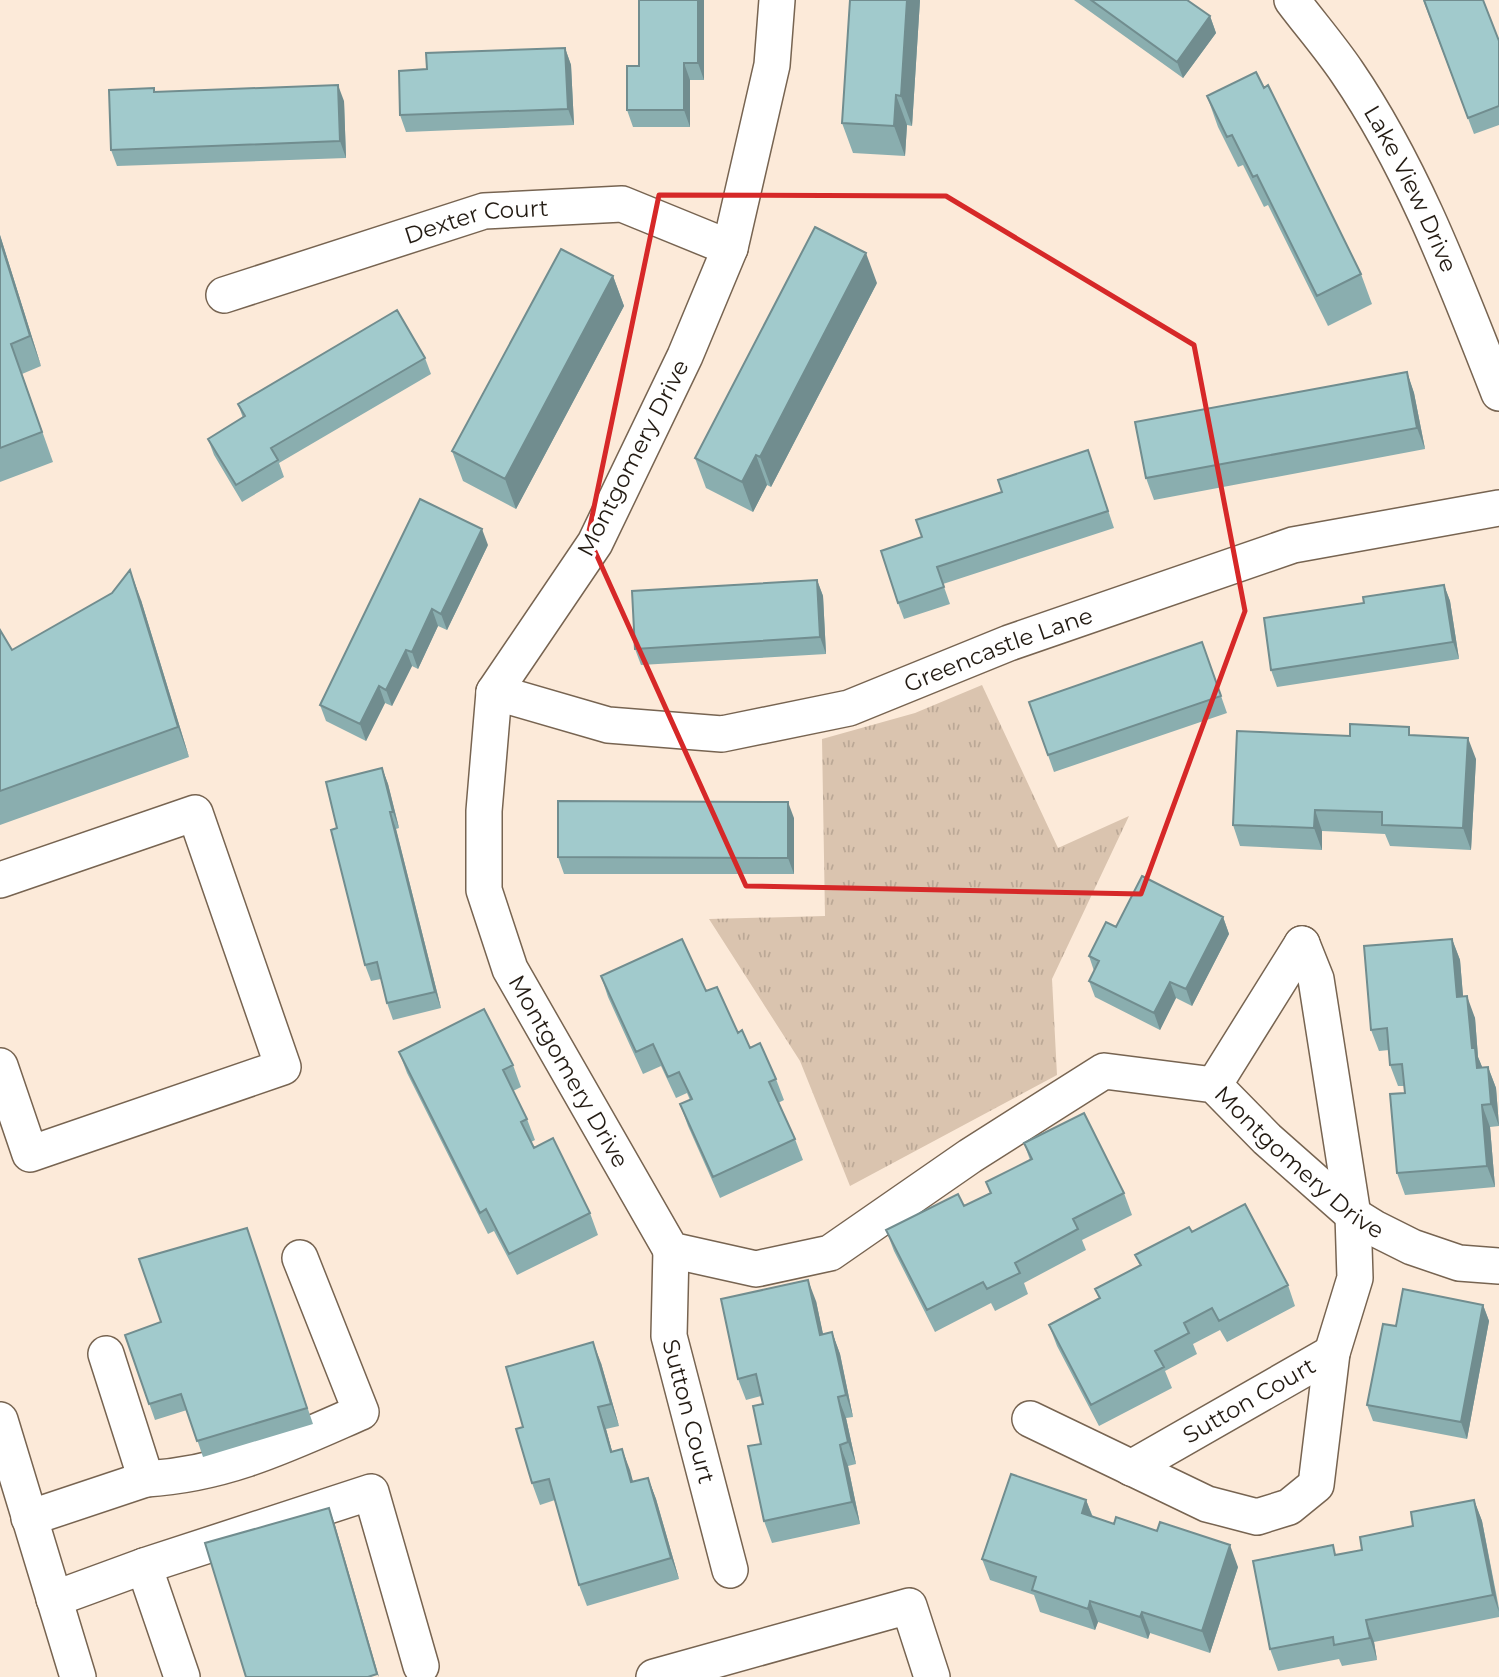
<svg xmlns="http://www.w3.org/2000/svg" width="1499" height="1677" viewBox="0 0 1499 1677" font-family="Montserrat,sans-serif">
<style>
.grass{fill:url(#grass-tufts)}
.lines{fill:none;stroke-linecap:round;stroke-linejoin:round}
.minor-casing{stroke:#776451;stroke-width:38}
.minor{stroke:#fff;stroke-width:35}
.wall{fill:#8aaeaf}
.shaded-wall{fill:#718d8f}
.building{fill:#a1cacc;stroke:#718d8f;stroke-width:2}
.marked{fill:none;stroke:#d62828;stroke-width:5;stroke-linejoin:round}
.labels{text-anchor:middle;stroke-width:7;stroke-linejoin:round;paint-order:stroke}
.street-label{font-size:23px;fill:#231b13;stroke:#fff}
</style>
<defs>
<pattern id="grass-tufts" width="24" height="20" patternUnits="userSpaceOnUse" patternTransform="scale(1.75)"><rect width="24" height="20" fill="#dac4af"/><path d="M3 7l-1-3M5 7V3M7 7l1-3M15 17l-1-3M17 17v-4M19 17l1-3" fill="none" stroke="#bba896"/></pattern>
</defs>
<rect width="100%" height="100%" fill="#fcead9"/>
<path class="grass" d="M982,685L1058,848L1129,816L1052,979L1057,1075L850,1186L800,1061L709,919L825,916L822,739L915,713Z"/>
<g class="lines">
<defs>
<g id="minor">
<path id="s1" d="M777,0L772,65L730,248L685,356L595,543L494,692L484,811V890L510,969L671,1250L756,1269L830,1253L970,1156L1104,1071L1214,1085L1267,1139L1353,1215L1374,1228L1412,1247L1459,1263L1499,1266"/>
<path id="s2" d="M1292,0C1310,24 1330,47 1347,72C1414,170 1456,284 1499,393"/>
<path id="s3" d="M224,295L484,211L622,204L730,248"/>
<path id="s4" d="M494,692L608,725L722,734L849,708L1009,643L1293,545L1499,508"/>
<path d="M0,880L195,813L283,1067L30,1154L0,1066"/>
<path d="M1214,1085L1302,944"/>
<path id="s5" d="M671,1250L669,1336L730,1570"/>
<path d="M1030,1419L1207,1504L1257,1517L1289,1507L1316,1485L1332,1353L1355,1278L1353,1215L1316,979L1302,944"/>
<path d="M0,1420L78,1677"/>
<path id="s6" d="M1131,1468L1332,1353"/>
<path d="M146,1479C227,1474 288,1444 361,1412L300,1258"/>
<path d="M29,1518L146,1479L106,1354"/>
<path d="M144,1566L371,1492L421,1666"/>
<path d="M54,1599L144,1566L182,1677"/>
<path d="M654,1677L909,1606L932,1677"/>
</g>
</defs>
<use href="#minor" class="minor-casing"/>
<use href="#minor" class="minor"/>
</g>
<path class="wall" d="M704,0V80H690V127H633L627,110L639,66Z
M920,0L912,126L907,125L905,156L853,153L842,123Z
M1074,0H1187L1210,16L1216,33L1183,78Z
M1423,0L1499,41V125L1474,134Z
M565,48L571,65L574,125L406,132L400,115Z
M1264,88L1361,274L1372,304L1328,326L1268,205L1264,207L1243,165L1238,167L1218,127L1207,96Z
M344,101L346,158L117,166L111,150Z
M0,235L41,366L22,374L53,462L0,482Z
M613,276L624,306L516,509L463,481L452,451Z
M877,283L771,487L767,485L753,512L706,488L695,458Z
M425,358L431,374L279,463L284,477L242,502L214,455L208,439L243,418L238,404Z
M1407,372L1414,393L1425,449L1154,500L1146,478Z
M1088,450L1114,528L943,584L950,604L904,619L898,603L922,537L1002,492Z
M488,545L447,630L438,626L418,669L412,666L392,706L385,703L366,741L326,721L320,705Z
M817,580L823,596L826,654L641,665L635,649Z
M1444,585L1450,601L1459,659L1277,687L1271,670L1364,603Z
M141,600L189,757L0,825V630L12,650Z
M1202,642L1227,713L1054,772L1029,702Z
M1412,735L1476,759L1471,850L1390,846L1385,834L1322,831V850L1240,846L1233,825L1350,736Z
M382,768L388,784L399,828L396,829L441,1008L393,1020L387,1003L381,979L371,981L365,965Z
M794,818V874H564L558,857Z
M1223,917L1229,934L1192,1006L1176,998L1160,1030L1095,997L1089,981L1094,971L1089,956L1116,927Z
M1452,939L1460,960L1463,997L1475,1018L1478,1057L1482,1067H1488L1496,1088L1499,1126L1490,1127L1495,1187L1405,1195L1397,1173L1405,1093L1404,1086H1398L1390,1065L1389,1050L1379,1051L1371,1030Z
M601,976L706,991L738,1033L776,1079L784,1100L778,1103L795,1139L803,1160L720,1198L688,1126L680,1104L690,1100L687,1093L676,1098L661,1066L643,1074L608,997Z
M399,1052L513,1065L521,1087L513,1091L527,1119L535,1140L531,1142L534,1148L590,1213L598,1235L517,1275L494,1231L488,1234L407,1073Z
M1024,1143L1124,1193L1132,1215L1082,1240L1086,1250L1024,1283L1028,1294L995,1311L991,1303L935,1332L894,1251L886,1230L964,1206L990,1193L986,1182L1030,1160Z
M1192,1232L1288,1285L1295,1306L1227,1342L1220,1330L1193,1344L1197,1354L1165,1371L1172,1388L1099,1426L1057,1346L1049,1325L1099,1299L1095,1289L1140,1266L1135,1255Z
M253,1245L313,1424L203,1457L187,1410L155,1420L125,1335L161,1322Z
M816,1301L823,1335L832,1332L840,1354L853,1417L846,1418L856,1464L848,1466L860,1524L772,1543L764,1521L761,1444L763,1404L761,1396L746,1400L738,1379Z
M1483,1305L1489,1321L1467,1439L1373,1421L1367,1405L1396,1326Z
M601,1363L619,1426L606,1429L612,1451L622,1449L633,1482L648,1478L656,1499L679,1579L587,1606L579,1585L555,1500L540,1505L532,1483L523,1427Z
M1086,1500L1093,1517L1238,1567L1210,1653L1150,1633L1148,1639L1098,1622L1095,1630L1040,1612L1034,1595L990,1580L982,1559Z
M1474,1500L1482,1521L1499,1608V1617L1374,1642L1377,1660L1342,1666L1339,1659L1278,1671L1270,1649L1336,1555L1362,1550Z"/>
<path class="shaded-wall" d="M698,0H704V80L698,63Z
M907,0H920L912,126L901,96Z
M1210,16L1216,33L1183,78L1177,62Z
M565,48L571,65L574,125L568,109Z
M684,63L690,80V127L684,110Z
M338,85L344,101L346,158L340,141Z
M896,95L907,125L905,156L894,126Z
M0,235L41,366L30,336L0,240Z
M866,253L877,283L771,487L760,457Z
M613,276L624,306L516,509L505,479Z
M1407,372L1414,393L1425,449L1417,428Z
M756,455L767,485L753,512L742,482Z
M482,529L488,545L447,630L441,614Z
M130,570L141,600L189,757L178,727Z
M817,580L823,596L826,654L820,637Z
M1444,585L1450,601L1459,659L1453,642Z
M432,609L438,626L418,669L412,652Z
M406,650L412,666L392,706L386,690Z
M379,686L385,703L366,741L360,724Z
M1468,738L1476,759L1471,850L1463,828Z
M382,768L388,784L399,828L393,812Z
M788,802L794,818V874L788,858Z
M1315,810L1322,831V850L1314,828Z
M390,812L396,829L441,1008L435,992Z
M1223,917L1229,934L1192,1006L1186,989Z
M1452,939L1460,960L1465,1019L1457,997Z
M1170,982L1176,998L1160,1030L1154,1013Z
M1467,996L1475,1018L1478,1057L1483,1069L1477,1068L1472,1048Z
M1488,1067L1496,1088L1499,1126L1491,1104Z
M1482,1105L1490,1127L1495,1187L1487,1166Z
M808,1280L816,1301L828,1357L820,1335Z
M1483,1305L1489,1321L1467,1439L1461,1422Z
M832,1332L840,1354L853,1417L846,1395Z
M593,1342L601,1363L619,1426L611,1404Z
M838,1397L846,1418L856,1464L848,1442Z
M598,1407L606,1429L618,1473L611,1452Z
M840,1445L848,1466L860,1524L852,1502Z
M622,1449L630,1470L639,1504L631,1482Z
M648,1478L656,1499L679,1579L671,1558Z
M1086,1500L1094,1521L1082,1513Z
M1474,1500L1482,1521L1499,1612L1493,1595Z
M329,1508L335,1525L379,1677L377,1674Z
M1230,1545L1238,1567L1210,1653L1202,1631Z
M1090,1601L1098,1622L1095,1630L1088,1609Z
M1142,1612L1150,1633L1148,1639L1140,1617Z
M1366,1620L1374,1642L1377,1660L1370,1638Z"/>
<path class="building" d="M639,0H698V63H684V110H627V66H639Z
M850,0H907L901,96L896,95L894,126L842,123Z
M1091,0H1187L1210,16L1177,62Z
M1424,0H1483L1499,41V106L1468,118Z
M565,48L568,109L400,115L399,71L427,69L426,53Z
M1256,72L1264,88L1268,85L1361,274L1317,296L1257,175L1253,177L1232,135L1227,137L1207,96Z
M338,85L340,141L111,150L109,90L154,88V92Z
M815,227L866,253L760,457L756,455L742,482L695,458Z
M0,240L30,336L11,344L42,432L0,448Z
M561,249L613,276L505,479L452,451Z
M397,310L425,358L271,448L278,460L236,485L208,439L245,416L238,404Z
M1407,372L1417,428L1146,478L1135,422Z
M1088,450L1108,511L937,567L944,587L898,603L881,551L922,537L916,520L1002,492L998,480Z
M420,499L482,529L441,614L432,609L412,652L406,650L386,690L379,686L360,724L320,705Z
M130,570L178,727L0,791V630L12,650L112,593Z
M817,580L820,637L635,649L632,591Z
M1444,585L1453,642L1271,670L1264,618L1364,603L1363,597Z
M1202,642L1221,696L1048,755L1029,702Z
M1350,724L1409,727V735L1468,738L1463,828L1382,825V812L1315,810L1314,828L1233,825L1237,731L1350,736Z
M382,768L393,812H390L435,992L387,1003L377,962L365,965L331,830L337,828L326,782Z
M558,801L788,802V858L558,857Z
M1142,876L1223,917L1186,989L1170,982L1154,1013L1089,981L1099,961L1089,956L1106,922L1116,927Z
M682,939L706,991L717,987L738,1033L742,1030L750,1048L760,1043L776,1079L769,1082L795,1139L713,1177L680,1104L692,1099L679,1072L668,1077L653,1044L636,1052L601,976Z
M1452,939L1457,997L1467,996L1472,1048H1475L1477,1068L1488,1067L1491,1104L1482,1105L1487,1166L1397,1173L1390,1094L1405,1093L1402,1064L1390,1065L1387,1028L1371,1030L1364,946Z
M484,1009L513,1065L503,1070L527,1119L521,1122L534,1148L553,1138L590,1213L509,1254L486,1209L480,1213L399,1052Z
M1084,1113L1124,1193L1073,1219L1078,1229L1015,1263L1020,1273L987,1289L983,1282L927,1310L886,1230L958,1194L964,1206L991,1193L986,1182L1032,1159L1024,1143Z
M1245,1204L1288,1285L1219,1321L1212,1308L1184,1323L1189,1333L1155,1351L1164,1367L1091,1405L1049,1325L1100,1298L1095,1289L1141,1265L1135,1255L1189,1227L1192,1232Z
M247,1228L307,1408L197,1441L181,1394L149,1404L125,1335L161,1322L139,1259Z
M808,1280L820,1335L832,1332L846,1395L838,1397L848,1442L840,1445L852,1502L764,1521L748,1446L761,1444L753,1406L763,1404L756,1374L738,1379L721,1299Z
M1403,1289L1483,1305L1461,1422L1367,1405L1383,1324L1396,1326Z
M593,1342L611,1404L598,1407L611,1452L622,1449L631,1482L648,1478L671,1558L579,1585L549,1479L532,1483L516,1429L523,1427L506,1367Z
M1011,1474L1086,1500L1082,1513L1114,1524L1116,1517L1157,1531L1160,1522L1230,1545L1202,1631L1142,1612L1140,1617L1090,1601L1088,1609L1032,1590L1036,1577L982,1559Z
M1474,1500L1493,1595L1366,1620L1370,1638L1334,1645L1333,1637L1270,1649L1253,1561L1333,1545L1335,1555L1362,1550L1360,1537L1413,1526L1411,1512Z
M329,1508L377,1674L368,1677H246L205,1543Z"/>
<path class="marked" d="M659,195L946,196L1194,345L1245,611L1141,894L746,886L588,536Z"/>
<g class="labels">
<g class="street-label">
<text dy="8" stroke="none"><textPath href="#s2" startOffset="224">Lake View Drive</textPath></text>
<text dy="8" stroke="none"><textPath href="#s3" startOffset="264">Dexter Court</textPath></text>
<text transform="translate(633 458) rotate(-63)" y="8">Montgomery Drive</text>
<text dy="8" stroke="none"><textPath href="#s4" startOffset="523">Greencastle Lane</textPath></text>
<text dy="8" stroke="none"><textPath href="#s1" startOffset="1157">Montgomery Drive</textPath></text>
<text dy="8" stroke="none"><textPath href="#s1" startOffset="2081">Montgomery Drive</textPath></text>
<text dy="8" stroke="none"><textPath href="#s6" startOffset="136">Sutton Court</textPath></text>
<text dy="8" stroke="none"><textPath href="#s5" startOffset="164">Sutton Court</textPath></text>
</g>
</g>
</svg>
